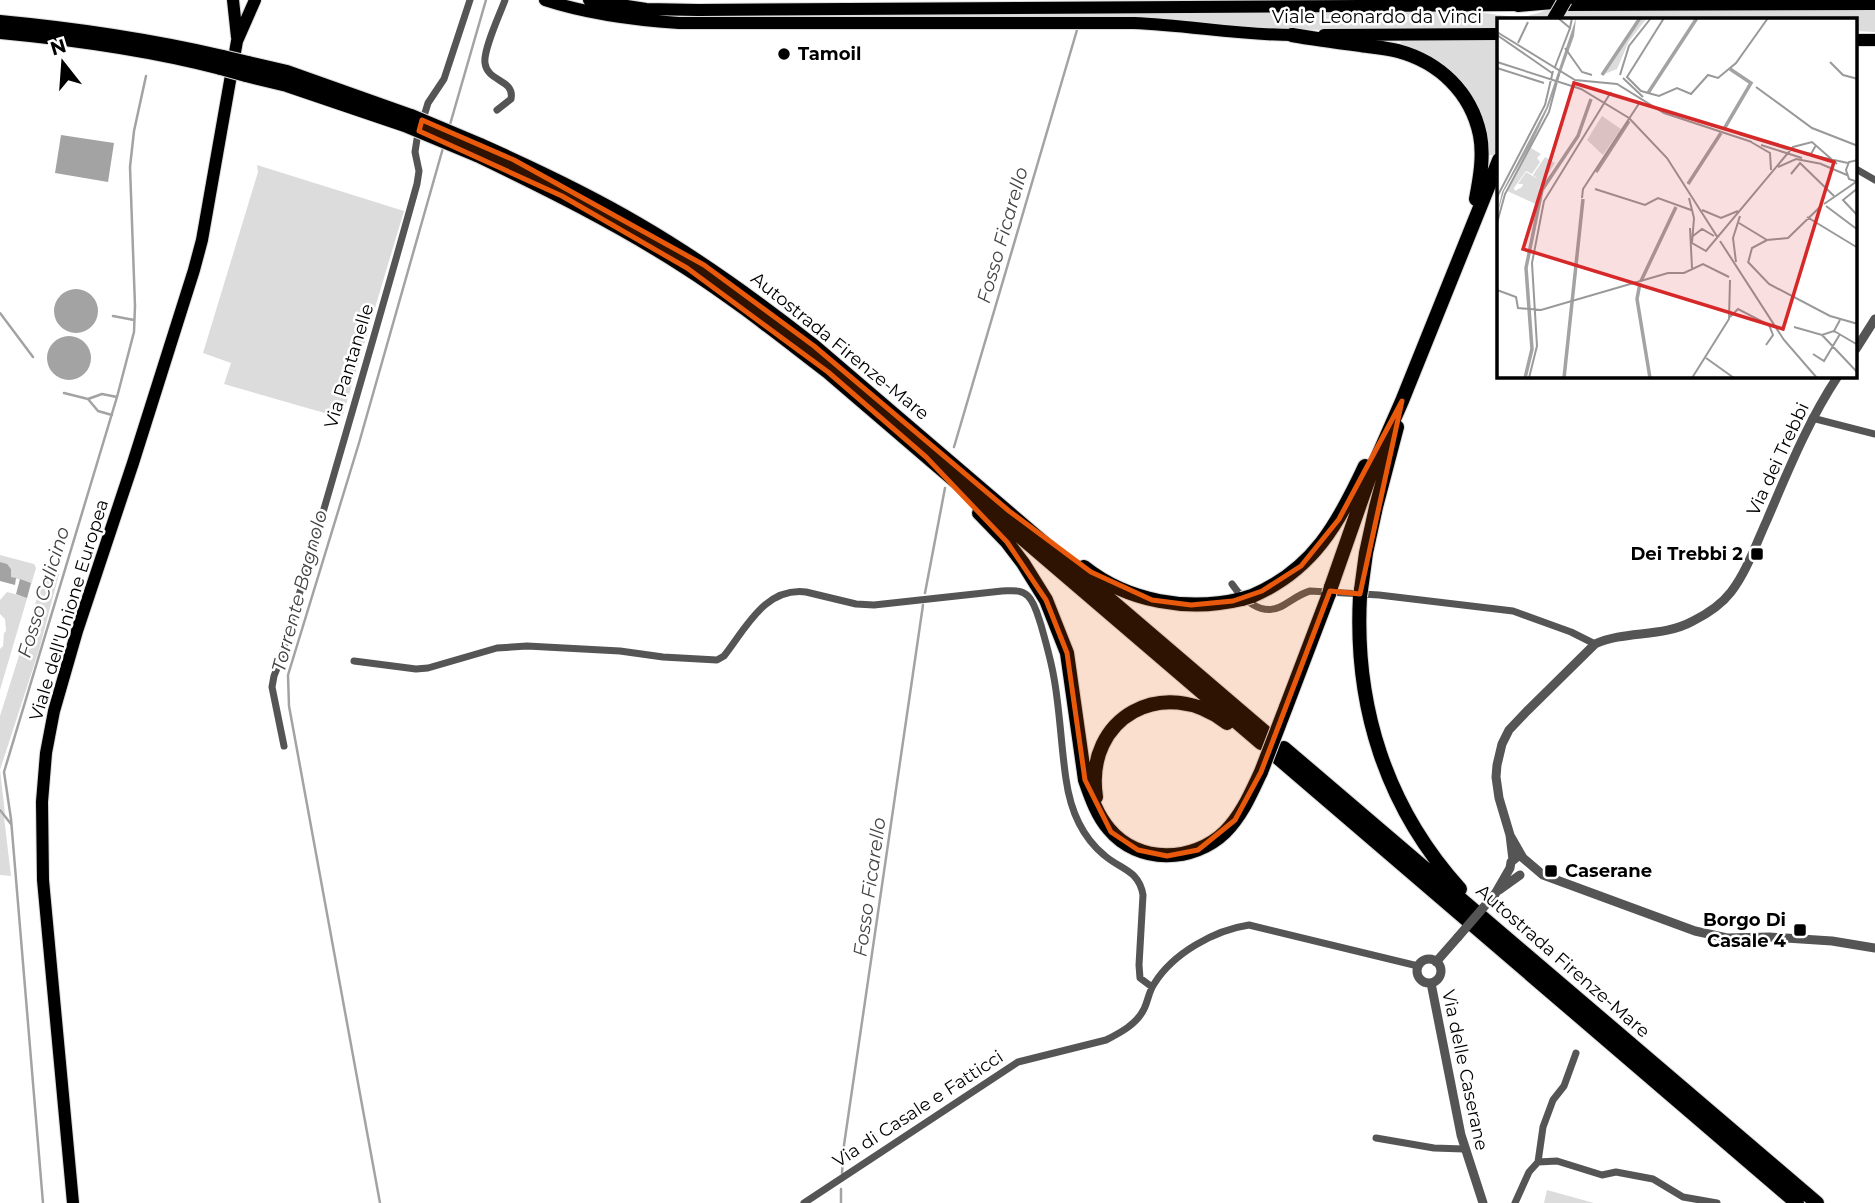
<svg xmlns="http://www.w3.org/2000/svg" width="1875" height="1203" viewBox="0 0 1875 1203" font-family="Montserrat,sans-serif">
<style>
.green{fill:#dcdcdc}
.water{fill:#a3a3a3}
.lines{fill:none;stroke-linecap:round;stroke-linejoin:round}
.stream{stroke:#a3a3a3;stroke-width:2.5}
.primary-casing{stroke:#dbdbdb;stroke-width:14}
.motorway-casing{stroke:#dbdbdb;stroke-width:16}
.minor{stroke:#555;stroke-width:7}
.tertiary{stroke:#555;stroke-width:9}
.primary{stroke:#000;stroke-width:12}
.motorway{stroke:#000;stroke-width:14}
.motorway-bridge-casing{stroke:#dbdbdb;stroke-width:16;stroke-linecap:butt}
.tertiary-bridge{stroke:#555;stroke-width:9}
.motorway-bridge{stroke:#000;stroke-width:14}
.marked{fill:#e8590c;fill-opacity:0.2;stroke:#e8590c;stroke-width:5;stroke-linejoin:round}
.poi-dot{fill:#000;stroke:#fff;stroke-width:2.5}
.labels{text-anchor:middle;stroke-width:5;stroke-linejoin:round;paint-order:stroke}
.street-label{font-size:18px;fill:#000;stroke:#fff}
.poi-label{font-size:18px;font-weight:bold;fill:#000;stroke:#fff;text-anchor:start}
.water-label{font-size:19px;font-style:italic;fill:#444;stroke:#fff}
.inset-river{fill:none;stroke:#a3a3a3;stroke-width:3.5}
.inset-road{fill:none;stroke:#999;stroke-width:2}
.view{fill:#d62828;fill-opacity:0.15;stroke:#d62828;stroke-width:3.5}
.inset-edge{fill:none;stroke:#000;stroke-width:3.5}
</style>
<rect width="100%" height="100%" fill="#fff"/>
<path class="green" d="M1875,8V32L1856,31V19H1499V29L1270,30L1133,17L707,18V15L1458,10C1476,12 1496,14 1513,17C1522,19 1541,12 1551,9Z
M1499,40V144L1495,155H1489L1487,134L1484,122L1472,97L1400,46L1401,41Z
M257,165L404,211L342,418L224,384L231,363L203,353L258,172Z
M0,555L34,564L36,568L0,690V649L3,646L4,633L6,631L5,619L0,614V600L7,592L27,597L31,583L11,577V569L7,565L0,562Z
M53,572L59,574L39,650L0,770L5,814L0,808V716L44,576Z
M0,812L4,817L11,876L0,875Z
M1547,1190L1594,1203H1544Z"/>
<path class="water" d="M61,135L114,143L108,182L55,173Z
M54 311a22 22 0 1 1 44 0a22 22 0 1 1-44 0Z
M47 358a22 22 0 1 1 44 0a22 22 0 1 1-44 0Z
M0,562L7,564L11,569V577L16,578L15,585L0,581Z
M20,579L31,583L27,598L16,594Z"/>
<g class="lines">
<path class="stream" d="M449,128L486,0
M0,313L33,357
M113,316L134,320
M64,393L88,399L102,394L117,397
M88,399L98,411L112,415
M954,447L1077,30
M925,593L945,488
M0,810L11,824
M842,1173L844,1145L923,605
M841,1189V1203
M43,1203L11,819L4,772L117,397L134,332L135,306L130,167L134,131L146,76
M380,1203L289,706L288,675L359,443L443,148"/>
<defs>
<path id="primary" d="M233,0L237,37
M545,0C588,14 634,20 679,23H1134C1189,25 1244,36 1299,35
M589,0L646,9L698,10L1526,5
M1565,5L1875,4
M1324,35L1499,34
M1856,40H1875
M73,1203L43,880L42,802L46,753L54,711L77,631L133,463L194,270L202,240L237,41L255,0"/>
<path id="motorway" d="M1518,5L1577,0
M0,22C75,29 149,40 223,57
M0,32C75,39 148,49 221,68
M1292,35C1315,39 1338,42 1361,45C1373,47 1386,48 1398,51C1439,62 1471,92 1480,135C1484,156 1480,178 1476,199
M248,63L287,72L411,116
M246,75L287,85L405,125
M480,145C534,169 587,194 638,224C700,260 758,302 814,346L1265,732
M477,155C548,189 618,224 685,267C735,299 781,336 828,372L1261,743
M979,513L1007,542L1023,563L1046,600L1067,653L1085,780C1091,797 1097,815 1109,829C1138,864 1193,863 1225,832C1242,815 1251,793 1261,772
M1084,567C1128,602 1188,612 1242,599
M1331,587L1373,467L1402,401L1499,160
M1361,590L1366,553L1376,507L1397,427
M1252,596C1313,570 1338,524 1365,466
M1360,596C1354,706 1386,807 1460,889
M1286,707L1329,594
M1284,748L1817,1203
M1278,758L1797,1203
M1096,797C1084,717 1164,674 1227,723"/>
</defs>
<use href="#primary" class="primary-casing"/>
<use href="#motorway" class="motorway-casing"/>
<path class="minor" d="M497,110L511,99C515,79 487,82 485,63C483,50 500,14 505,0
M1856,169L1875,180
M1812,418L1875,434
M1232,584C1242,599 1261,616 1280,607C1290,602 1299,594 1310,591L1379,595L1513,611L1571,632L1595,644
M354,661L416,669L428,668L497,648L527,646L620,651L663,657L717,660L724,656C746,628 765,587 806,592L856,604L874,605L1002,591C1011,591 1021,589 1028,596C1035,603 1038,616 1041,625C1046,643 1051,660 1054,678C1060,711 1061,746 1066,779C1070,808 1081,836 1104,855C1121,870 1139,870 1143,895L1139,965L1140,978L1152,987
M284,746L272,687L274,676L281,658C326,500 373,343 417,184L419,171L415,152L417,139L428,103L444,79L470,0
M1376,1138L1434,1148L1464,1149
M1538,1162L1543,1127L1553,1100L1564,1086L1576,1053
M804,1203L1018,1062L1106,1040C1120,1033 1137,1024 1144,1009C1148,1001 1149,991 1154,984C1173,953 1215,930 1249,925L1418,966
M1515,1203L1529,1172L1538,1162L1557,1161L1602,1175L1616,1172L1653,1179L1683,1197L1717,1203"/>
<path class="tertiary" d="M1856,349L1875,319
M1511,837L1523,858L1543,875L1695,931L1727,938L1769,937L1832,941L1875,948
M1513,860L1510,835L1499,798L1496,777L1497,765L1502,744L1509,730L1527,711L1595,644C1626,630 1662,638 1693,621C1707,614 1721,605 1731,592C1747,571 1756,544 1767,520C1788,471 1808,421 1838,376
M1499,890L1520,875
M1495,894L1510,868L1511,862L1517,857
M1417 971a12 12 0 1 1 24 0a12 12 0 1 1-24 0Z
M1436,962L1458,937
M1431,983L1461,1135L1483,1203"/>
<use href="#primary" class="primary"/>
<use href="#motorway" class="motorway"/>
<defs>
<path id="motorway-bridge" d="M1554,19L1565,0
M223,57L248,63
M221,68L246,75
M411,116L480,145
M405,125L477,155
M1329,594L1331,587
M1360,596L1361,590
M1242,599L1252,596
M1261,772L1286,707"/>
</defs>
<use href="#motorway-bridge" class="motorway-bridge-casing"/>
<path class="tertiary-bridge" d="M1458,937L1495,894"/>
<use href="#motorway-bridge" class="motorway-bridge"/>
</g>
<path class="marked" d="M422,120L514,160L704,265L814,346L1009,511L1091,572L1152,600L1191,605L1233,601L1262,591L1301,566L1339,519L1402,401L1360,594L1330,591L1261,772L1235,820L1198,850L1167,856L1138,850L1111,832L1085,780L1067,653L1046,600L1007,542L926,457L828,372L687,268L562,196L419,131Z"/>
<g class="poi-dot">
<circle cx="784" cy="54" r="7"/>
<rect x="1750" y="547" width="14" height="14" rx="3.5"/>
<rect x="1544" y="864" width="14" height="14" rx="3.5"/>
<rect x="1793" y="923" width="14" height="14" rx="3.5"/>
</g>
<g class="labels">
<g class="street-label">
<text x="1377" y="23">Viale Leonardo da Vinci</text>
<text transform="translate(840 346) rotate(39)" y="6">Autostrada Firenze-Mare</text>
<text transform="translate(349 366) rotate(-73)" y="6">Via Pantanelle</text>
<text transform="translate(1778 459) rotate(-65)" y="6">Via dei Trebbi</text>
<text transform="translate(69 610) rotate(-73)" y="6">Viale dell'Unione Europea</text>
<text transform="translate(1563 961) rotate(41)" y="6">Autostrada Firenze-Mare</text>
<text transform="translate(1465 1070) rotate(78)" y="6">Via delle Caserane</text>
<text transform="translate(918 1109) rotate(-33)" y="6">Via di Casale e Fatticci</text>
</g>
<g class="poi-label">
<text x="798" y="60">Tamoil</text>
<text x="1743" y="560" text-anchor="end">Dei Trebbi 2</text>
<text x="1565" y="877">Caserane</text>
<text x="1786" y="926" text-anchor="end">Borgo Di<tspan x="1786" dy="21">Casale 4</tspan></text>
</g>
<g class="water-label">
<text transform="translate(1002 235) rotate(-74)" y="7">Fosso Ficarello</text>
<text transform="translate(299 591) rotate(-75)" y="7">Torrente Bagnolo</text>
<text transform="translate(43 592) rotate(-73)" y="7">Fosso Calicino</text>
<text transform="translate(869 887) rotate(-82)" y="7">Fosso Ficarello</text>
</g>
</g>
<g transform="translate(1497 18)">
<rect width="360" height="360" fill="#fff"/>
<path d="M143,0H150L132,23L120,51L105,57ZM105,98L124,111L106,137L90,122ZM34,130L44,136L40,140L43,144L35,156L29,153L17,170L18,173L25,169L26,166H21L29,154L41,161L36,157L48,139L58,145L40,173L61,147L44,171L41,187L10,173Z" fill="#dcdcdc"/>
<path d="M79,0L77,18L51,90L34,126L7,173L0,197L5,174L49,90Z" fill="#a3a3a3"/>
<path class="inset-river" d="M105,57L143,0M151,75L200,0M227,111L254,65L233,51M99,154L132,103M191,166L224,115M144,263L179,189M143,265L140,281L153,360M28,360L35,331L29,250L45,172L81,118L94,81M67,360L86,181"/>
<path class="inset-road" d="M61,0L73,10L75,0M167,0L130,59L144,73L162,78L180,70L194,76L211,57L221,60L239,45L271,0M0,14L78,62L120,66L167,95L255,124M0,17L55,55M21,25L31,4M68,30L85,54L95,57M0,44L84,71L132,100L170,140L221,220M333,44L346,57L361,61M58,49L73,10M0,50L47,65M123,57L132,28L154,0M126,60L146,79M259,69L315,110L361,128M242,116L290,131M254,124L273,135L274,152M264,127L305,140M287,130L314,136L319,127M309,136L351,145M361,142L352,144L349,152L352,161L361,164M324,146L350,157M281,149L299,141L325,146M294,156L303,145L337,178M361,170L346,182L361,198M98,171L148,187L161,180L194,192M0,179L48,87L56,53M85,180L86,171L143,84M192,180L197,200L195,225L209,233L296,129L315,124L340,146M327,186L359,164M329,188L361,212M205,192L224,200L241,193M310,199L361,230M0,205L8,176L52,94L62,56M242,205L270,222M193,210L195,250M196,218L205,211L217,218M223,223L287,322L320,360M239,244L236,220L243,198M251,244L272,266L333,298L361,306M251,245L255,230L270,222L291,220L325,187M0,272L19,279L21,290L44,292L171,255H187L206,246L232,259M233,299L241,291L272,307L276,317L269,327M297,309L325,317L337,313L343,302M337,313L361,327M325,317L361,355M316,336L327,343L343,316M209,340L237,360M32,360L40,328L35,245L47,183L114,74M195,360L232,301L233,262"/>
<path class="view" d="M77,65L337,144L286,311L26,231Z"/>
<rect width="360" height="360" class="inset-edge"/>
</g>
<g transform="translate(63 63) rotate(343)" stroke="#ffffff" stroke-width="5" paint-order="stroke">
<path d="M0-5L12 26L0 18L-12 26Z" fill="#000000"/>
<text y="-10" font-size="19" font-weight="bold" text-anchor="middle" fill="#000000">N</text>
</g>
</svg>
